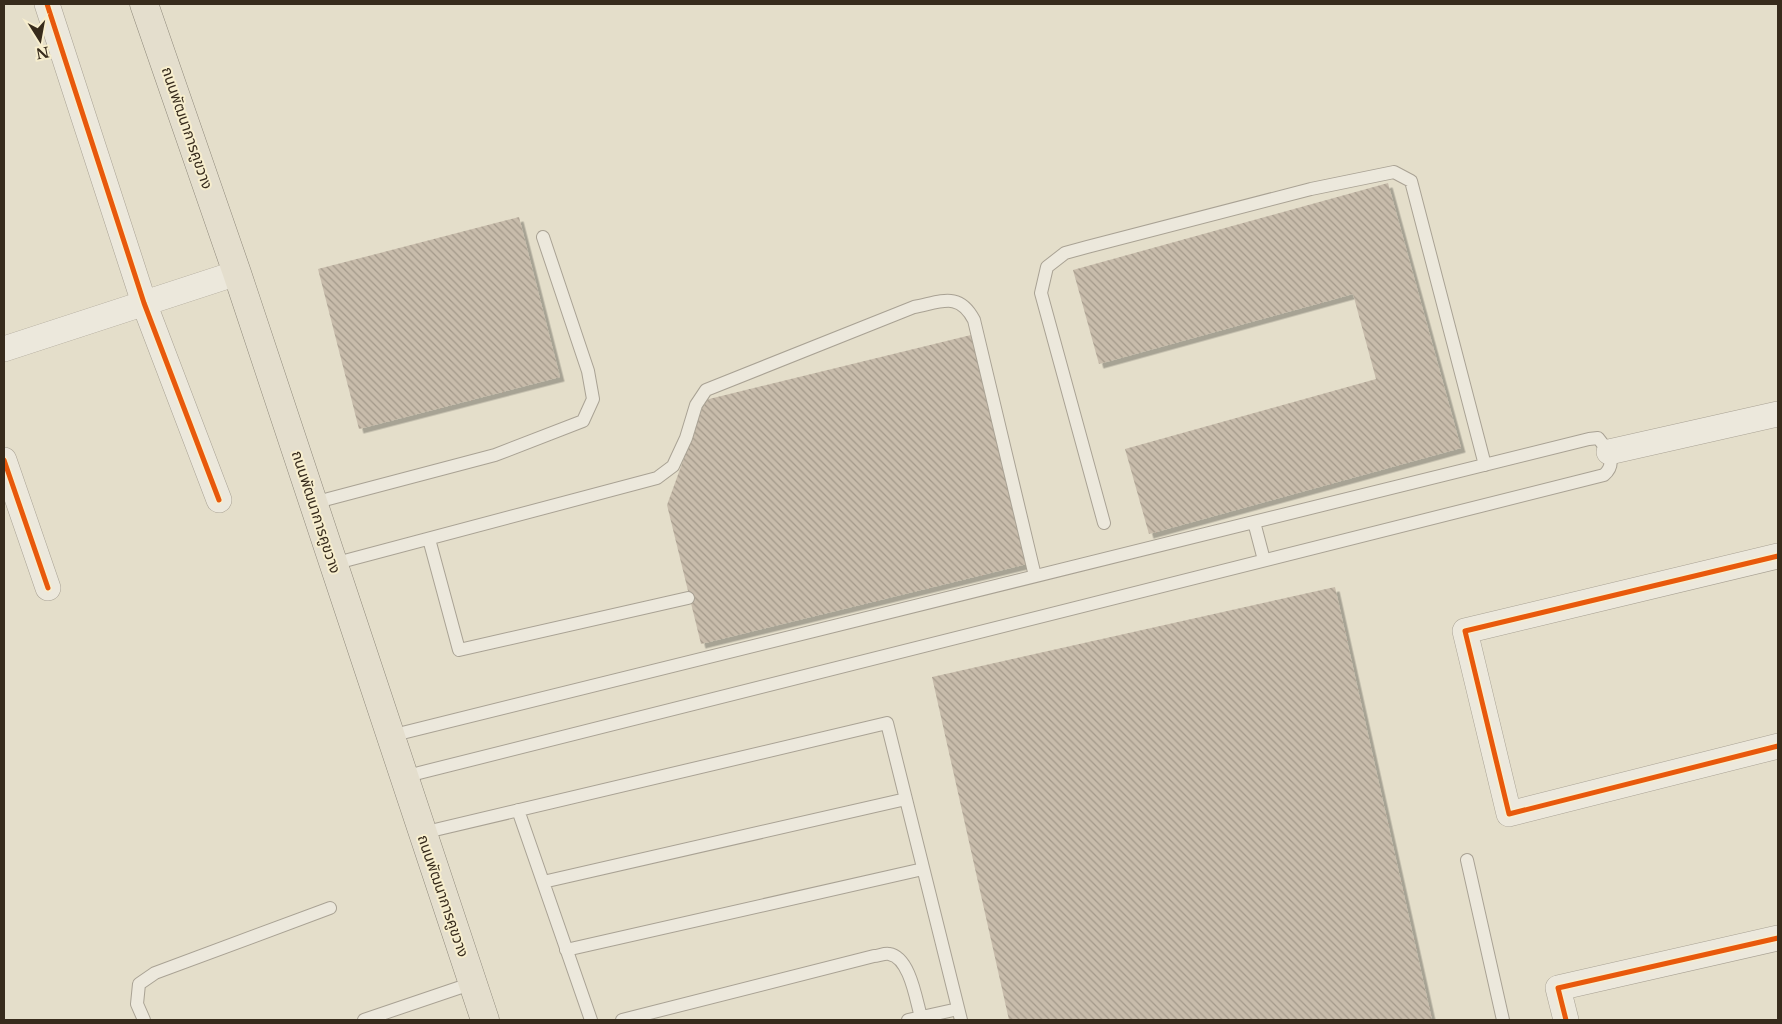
<svg xmlns="http://www.w3.org/2000/svg" width="1782" height="1024" viewBox="0 0 1782 1024" font-family="'Libre Baskerville','Noto Sans Thai',serif">
<style>
.building{fill:url(#building-back-hatch);filter:url(#shadow)}
.lines{fill:none;stroke-linecap:round;stroke-linejoin:round}
.service-casing{stroke:#a9a294;stroke-width:14}
.minor-casing{stroke:#a9a294;stroke-width:26}
.primary-casing{stroke:#8e887a;stroke-width:29}
.service{stroke:#ece8dc;stroke-width:12}
.minor{stroke:#ece8dc;stroke-width:25}
.primary{stroke:#e4decd;stroke-width:28}
.cycleway-casing{stroke:#f7eece;stroke-width:8}
.cycleway{stroke:#e8590c;stroke-width:5}
.labels{text-anchor:middle;stroke-width:4;stroke-linejoin:round;paint-order:stroke}
.street-label{font-size:15px;fill:#372b1c;stroke:#f7eece}
</style>
<defs>
<pattern id="building-back-hatch" width="6" height="6" patternUnits="userSpaceOnUse" patternTransform="scale(1.25)"><rect width="6" height="6" fill="#c8bcab"/><path d="M-1 5l2 2M0 0l6 6M5-1l2 2" fill="none" stroke="#a3998a"/></pattern>
<filter id="shadow"><feDropShadow dx="4.5" dy="4.5" stdDeviation="0" flood-color="#0004"/></filter>
</defs>
<rect width="100%" height="100%" fill="#e4deca"/>
<path class="building" d="M1388,183L1461,448L1149,534L1125,449L1376,379L1353,294L1099,364L1073,270Z
M519,217L560,377L359,429L318,269Z
M971,335L1027,564L701,644L667,505L705,400Z
M1335,587L1432,1020H1009L932,677Z"/>
<g class="lines">
<defs>
<path id="service" d="M313,503L495,455L583,421L593,399L588,371L543,237
M1254,522L1264,560
M1104,523L1041,293L1047,267L1065,253L1087,247L1311,189L1394,172L1411,181L1485,465
M429,539L459,650L688,598
M333,564L657,478L673,466L686,438L696,405L706,390L914,307C941,302 959,291 974,320L1035,576
M390,736L1589,439L1598,438C1607,449 1618,463 1604,475L403,777
M518,810L591,1020
M422,833L887,723L961,1020
M1467,860L1503,1020
M543,882L906,799
M566,950L923,869
M144,1020L137,1004L139,984L155,973L330,908
M364,1020L473,983
M622,1020L874,956C878,956 885,953 889,954C910,957 916,1000 921,1017
M908,1020L958,1009"/>
<path id="minor" d="M47,4L144,303L219,500
M4,349L237,273
M1609,452L1778,414
M4,460L48,588
M1778,556L1465,631L1509,814L1778,746
M1566,1020L1558,988L1778,938"/>
<path id="primary" d="M144,4L237,273L485,1020"/>
</defs>
<use href="#service" class="service-casing"/>
<use href="#minor" class="minor-casing"/>
<use href="#primary" class="primary-casing"/>
<use href="#service" class="service"/>
<use href="#minor" class="minor"/>
<use href="#primary" class="primary"/>
<defs>
<path id="cycleway" d="M47,4L144,303L219,500
M4,460L48,588
M1778,556L1465,631L1509,814L1778,746
M1566,1020L1558,988L1778,938"/>
</defs>
<use href="#cycleway" class="cycleway-casing"/>
<use href="#cycleway" class="cycleway"/>
</g>
<g class="labels">
<g class="street-label">
<text transform="translate(187 128) rotate(71)" y="5">ถนนพัฒนาการคูขวาง</text>
<text transform="translate(316 512) rotate(72)" y="5">ถนนพัฒนาการคูขวาง</text>
<text transform="translate(443 896) rotate(71)" y="5">ถนนพัฒนาการคูขวาง</text>
</g>
</g>
<rect width="1782" height="1024" fill="none" stroke="#372b1c" stroke-width="10"/>
<g transform="translate(40 40) rotate(169)" stroke="#f7eece" stroke-width="4" paint-order="stroke">
<path d="M0-4L9 19L0 12L-9 19Z" fill="#372b1c"/>
<text y="-8" font-size="14" font-weight="bold" text-anchor="middle" fill="#372b1c">N</text>
</g>
</svg>
